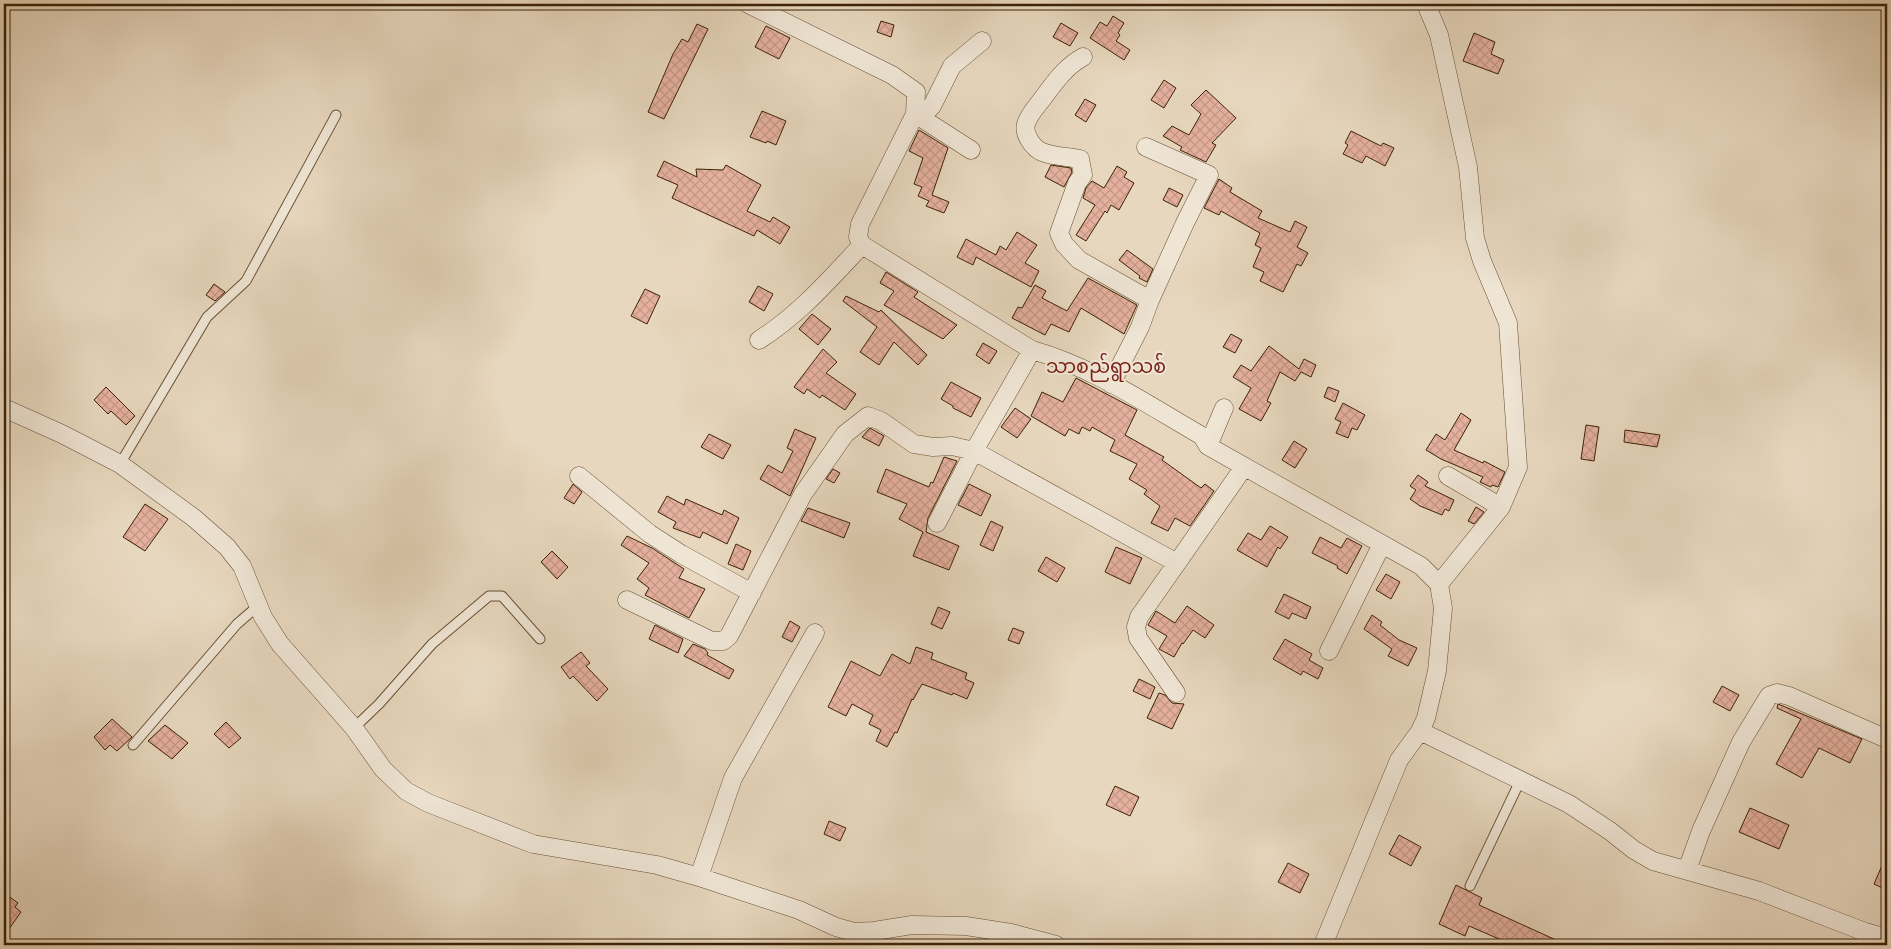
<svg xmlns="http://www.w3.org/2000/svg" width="1891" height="949" viewBox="0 0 1891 949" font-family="'Libre Bodoni','Noto Sans Myanmar',serif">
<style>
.building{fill:url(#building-cross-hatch);stroke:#3c2204}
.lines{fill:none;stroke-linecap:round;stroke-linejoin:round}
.service-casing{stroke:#674f32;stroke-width:11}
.minor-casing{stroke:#674f32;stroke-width:19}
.service{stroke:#efe5d5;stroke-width:9}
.minor{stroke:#efe5d5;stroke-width:18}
.labels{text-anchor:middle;stroke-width:4;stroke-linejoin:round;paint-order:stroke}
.quarter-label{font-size:19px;fill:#7a1f14;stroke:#efe5d5}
</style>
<defs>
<pattern id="building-cross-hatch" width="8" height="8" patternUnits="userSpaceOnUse" patternTransform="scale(1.25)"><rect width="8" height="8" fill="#e5b09e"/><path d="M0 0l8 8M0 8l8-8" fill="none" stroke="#c59786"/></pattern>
</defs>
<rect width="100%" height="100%" fill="#e7d7be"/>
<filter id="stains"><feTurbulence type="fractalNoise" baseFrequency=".004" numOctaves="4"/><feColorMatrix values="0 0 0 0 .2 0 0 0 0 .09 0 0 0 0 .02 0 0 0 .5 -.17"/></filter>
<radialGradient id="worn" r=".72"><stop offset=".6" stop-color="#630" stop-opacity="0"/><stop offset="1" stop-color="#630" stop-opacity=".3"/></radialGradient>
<path class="building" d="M1113,16L1124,23L1118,33L1120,35L1116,41L1130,50L1124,60L1090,38L1100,22L1107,26Z
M881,21L894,25L891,37L877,32Z
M1061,23L1078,33L1070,46L1053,37Z
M697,24L708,29L664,119L648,112L673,54L682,39L688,42Z
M766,26L790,38L779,59L755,47Z
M1474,33L1495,42L1491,54L1504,60L1498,74L1463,61Z
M1164,80L1176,88L1164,108L1151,100Z
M1206,90L1236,118L1212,143L1216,145L1206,162L1180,150L1182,147L1163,136L1172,126L1189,135L1201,114L1191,105Z
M1085,99L1096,105L1086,122L1075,115Z
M762,111L786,121L776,145L767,141L766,143L750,137Z
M919,130L948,148L932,195L949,202L944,213L926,206L929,201L918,196L922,187L914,184L923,158L909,151Z
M1351,131L1381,146L1383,143L1394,148L1385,166L1366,156L1362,163L1343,154L1348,145L1345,143Z
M664,161L697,177L696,169L723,170L726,165L761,185L747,211L770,222L773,217L790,227L780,244L757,230L754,236L672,198L678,185L657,176Z
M1051,165L1071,168L1072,172L1064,187L1045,177Z
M1117,166L1127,172L1124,177L1134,183L1119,210L1111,205L1107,213L1105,211L1086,241L1076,235L1095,205L1083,198L1086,188L1092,181L1104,188Z
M1219,179L1232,188L1230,192L1262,211L1258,218L1290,232L1295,221L1307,227L1297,247L1308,253L1301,266L1297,264L1283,292L1260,281L1264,272L1253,267L1261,248L1255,245L1260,233L1221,211L1219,215L1204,208Z
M1169,188L1183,195L1177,207L1163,200Z
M1017,232L1037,245L1025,263L1039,271L1031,287L976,257L973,265L957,257L966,239L996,255L1000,246L1006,250Z
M1127,250L1153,269L1147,282L1139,278L1140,276L1119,260Z
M886,272L918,292L914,297L957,325L943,339L884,305L894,291L880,283Z
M1088,278L1137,305L1124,334L1081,308L1069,332L1051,324L1045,335L1012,318L1018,307L1022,308L1035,285L1046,291L1042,298L1067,311Z
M214,284L225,292L215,301L206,295Z
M758,286L773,294L764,311L749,302Z
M645,289L660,296L647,324L631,316Z
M846,296L879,312L881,310L927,355L918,365L894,342L879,365L860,352L877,327L843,301Z
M812,314L831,329L818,345L799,329Z
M1231,334L1242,340L1235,353L1223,347Z
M983,343L997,351L989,364L976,355Z
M1269,346L1299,369L1304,359L1316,365L1311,377L1301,372L1295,381L1280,372L1267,401L1271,403L1261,421L1239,409L1251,388L1233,377L1241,365L1251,371Z
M823,349L837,362L826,373L856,394L845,410L822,395L820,398L807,389L804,394L794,387Z
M1076,378L1137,410L1125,435L1164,457L1162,460L1201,488L1205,484L1214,491L1190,526L1175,518L1168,531L1151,523L1160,506L1144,494L1147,490L1129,479L1137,464L1110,451L1115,440L1092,427L1090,431L1082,427L1079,434L1069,429L1065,436L1031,416L1042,392L1063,402Z
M951,382L981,398L971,417L953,408V406L941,399Z
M106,387L135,416L126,425L111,411L108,414L94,400Z
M1328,387L1339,391L1335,402L1324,397Z
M1343,403L1365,415L1357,430L1352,428L1348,438L1336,433L1341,422L1335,419Z
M1015,408L1031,419L1017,438L1001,427Z
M1461,413L1471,420L1454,450L1483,463L1484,461L1505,472L1498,487L1492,485L1491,487L1480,482L1483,477L1441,459L1426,450L1436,434L1445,440Z
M1586,425L1599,427L1594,461L1581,459Z
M870,428L884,436L879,446L862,437Z
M795,429L816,438L790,496L760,479L768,465L782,473L793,451L787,448Z
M1625,430L1660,435L1657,447L1624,442Z
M709,434L731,445L723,459L701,447Z
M1294,441L1307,449L1295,468L1282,460Z
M944,457L957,461L928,518L926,532L959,546L949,570L913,556L923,532L899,519L907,504L877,492L886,469L929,487L931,482L933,483Z
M833,469L840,473L834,483L826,479Z
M1418,475L1428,482L1425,486L1454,500L1449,511L1445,509L1442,515L1420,506L1410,499L1416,490L1410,486Z
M573,484L582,492L574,504L564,498Z
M969,484L991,495L981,516L958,505Z
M667,496L684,505L686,499L722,515L724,510L739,518L727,544L703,532L700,538L673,528L676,522L658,512Z
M145,504L168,519L145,551L123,537Z
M1476,507L1484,512L1474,524L1468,521Z
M808,508L850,523L844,538L801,521Z
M991,521L1003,527L993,551L980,545Z
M1270,526L1288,537L1280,549L1278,547L1267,567L1237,550L1248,533L1261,540Z
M627,536L652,548L684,569L679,578L705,589L689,618L645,595L649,588L637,579L649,563L621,545Z
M1320,537L1341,548L1347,538L1362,546L1347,574L1337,568L1338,566L1312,553Z
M736,544L751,551L743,570L728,564Z
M1116,547L1142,558L1130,584L1105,572Z
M552,551L568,567L557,579L541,562Z
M1046,557L1065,568L1057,582L1038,571Z
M1386,574L1400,582L1391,599L1376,590Z
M1284,594L1311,607L1306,619L1292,613L1289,619L1275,612Z
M1187,606L1214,625L1205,638L1193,630L1183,644L1182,643L1174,657L1159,649L1167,636L1148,625L1156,611L1175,623Z
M938,607L950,612L942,629L931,624Z
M1372,615L1382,622L1380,625L1399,640L1417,648L1408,666L1388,656L1392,649L1364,629Z
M790,621L800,627L792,642L782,637Z
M655,625L683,639L678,653L649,639Z
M1013,628L1024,632L1019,644L1008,640Z
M1285,639L1312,654L1309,660L1323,668L1318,679L1303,671L1301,675L1273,659Z
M693,644L705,649L708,653L707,655L734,670L729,679L684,656Z
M916,647L933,653L931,659L967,673L965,679L974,683L967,699L953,693L952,695L922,684L913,700L912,699L897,733L895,732L887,747L876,741L881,730L869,724L873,715L852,704L846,716L828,707L851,661L880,676L892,654L910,664Z
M581,652L590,663L586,666L608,689L597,701L573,676L570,679L561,667Z
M1139,679L1155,687L1150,699L1133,691Z
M1722,686L1739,695L1730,711L1713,702Z
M1159,693L1165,695L1172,703L1184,704L1172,729L1147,718Z
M1778,704L1862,739L1850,763L1819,748L1802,778L1776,764L1801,719L1777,708Z
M112,719L132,737L117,751L110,745L105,750L94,737Z
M226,722L241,738L229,748L214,734Z
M165,725L188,743L172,759L148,741Z
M1115,786L1139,797L1130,816L1106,805Z
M1750,808L1789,825L1779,849L1739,832Z
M829,821L846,828L840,841L824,834Z
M1399,835L1421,847L1411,866L1389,854Z
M1887,854V890L1874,884Z
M1288,863L1309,874L1300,893L1278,882Z
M1456,885L1482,898L1479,905L1567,945H1513L1469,926L1465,936L1439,924Z
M4,893L18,903L15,907L21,912L4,936Z"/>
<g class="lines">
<defs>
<path id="service" d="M120,464L207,317L246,281L336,115
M354,728L379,704L432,644L489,596H502L540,639
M133,745L237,624L259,605
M1470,886L1520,781"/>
<path id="minor" d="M748,4L892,75L916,92L915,114L860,224L858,237L862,245L1032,350C1093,367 1148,405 1202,436L1208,446L1421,566L1439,584L1443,608L1437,671L1426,718L1420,731L1399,760L1323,945
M1426,4L1439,35L1468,167L1475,238L1482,261L1508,323L1518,467L1501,507L1439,584
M1083,57C1065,67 1055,82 1043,98C1037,106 1029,114 1026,124C1023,134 1033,148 1042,152C1051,156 1069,157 1080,159L1083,175L1077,183L1059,233L1064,244L1079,260L1150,300L1140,327L1111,384
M915,114L971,150
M918,117L927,111L932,106L952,66L982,41
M1146,147L1209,175L1185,223L1150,300
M759,340C800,314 829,280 862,245
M4,408L62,434L120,464L194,518L227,547L242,566L263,617L280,644L354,728L383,769L406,791L428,803L533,844L657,865L699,877L799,910L836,927L854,932L874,931L912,925L966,926L1011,933L1056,945
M1208,446L1224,408
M579,476L650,534L681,554L752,593
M1448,476L1501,507
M937,523L974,451L1032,350
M1177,563L1244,467
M627,600L712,641H723L729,636L803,494L845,434L868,416L881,421L914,444L933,447L952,446L974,451L1177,563L1139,617L1136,627L1138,638L1176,693
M1329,651L1382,544
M1420,731L1569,804L1610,831L1634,850L1653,861L1759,891L1865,932L1887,938
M1687,870L1701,831L1741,742L1769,696L1777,693L1789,696L1887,739
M699,877L733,778L815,633"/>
</defs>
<use href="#service" class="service-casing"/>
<use href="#minor" class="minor-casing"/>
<use href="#service" class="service"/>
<use href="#minor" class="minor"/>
</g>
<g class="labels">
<g class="quarter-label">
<text x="1106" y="373">သာစည်ရွာသစ်</text>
</g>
</g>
<rect width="1891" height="949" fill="none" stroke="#e7d7be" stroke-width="20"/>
<rect x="5" y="5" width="1881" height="939" fill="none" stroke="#3c2204" stroke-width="2.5"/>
<rect x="10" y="10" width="1871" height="929" fill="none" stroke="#3c2204"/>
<rect width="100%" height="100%" filter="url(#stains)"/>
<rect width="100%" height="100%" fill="url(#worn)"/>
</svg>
